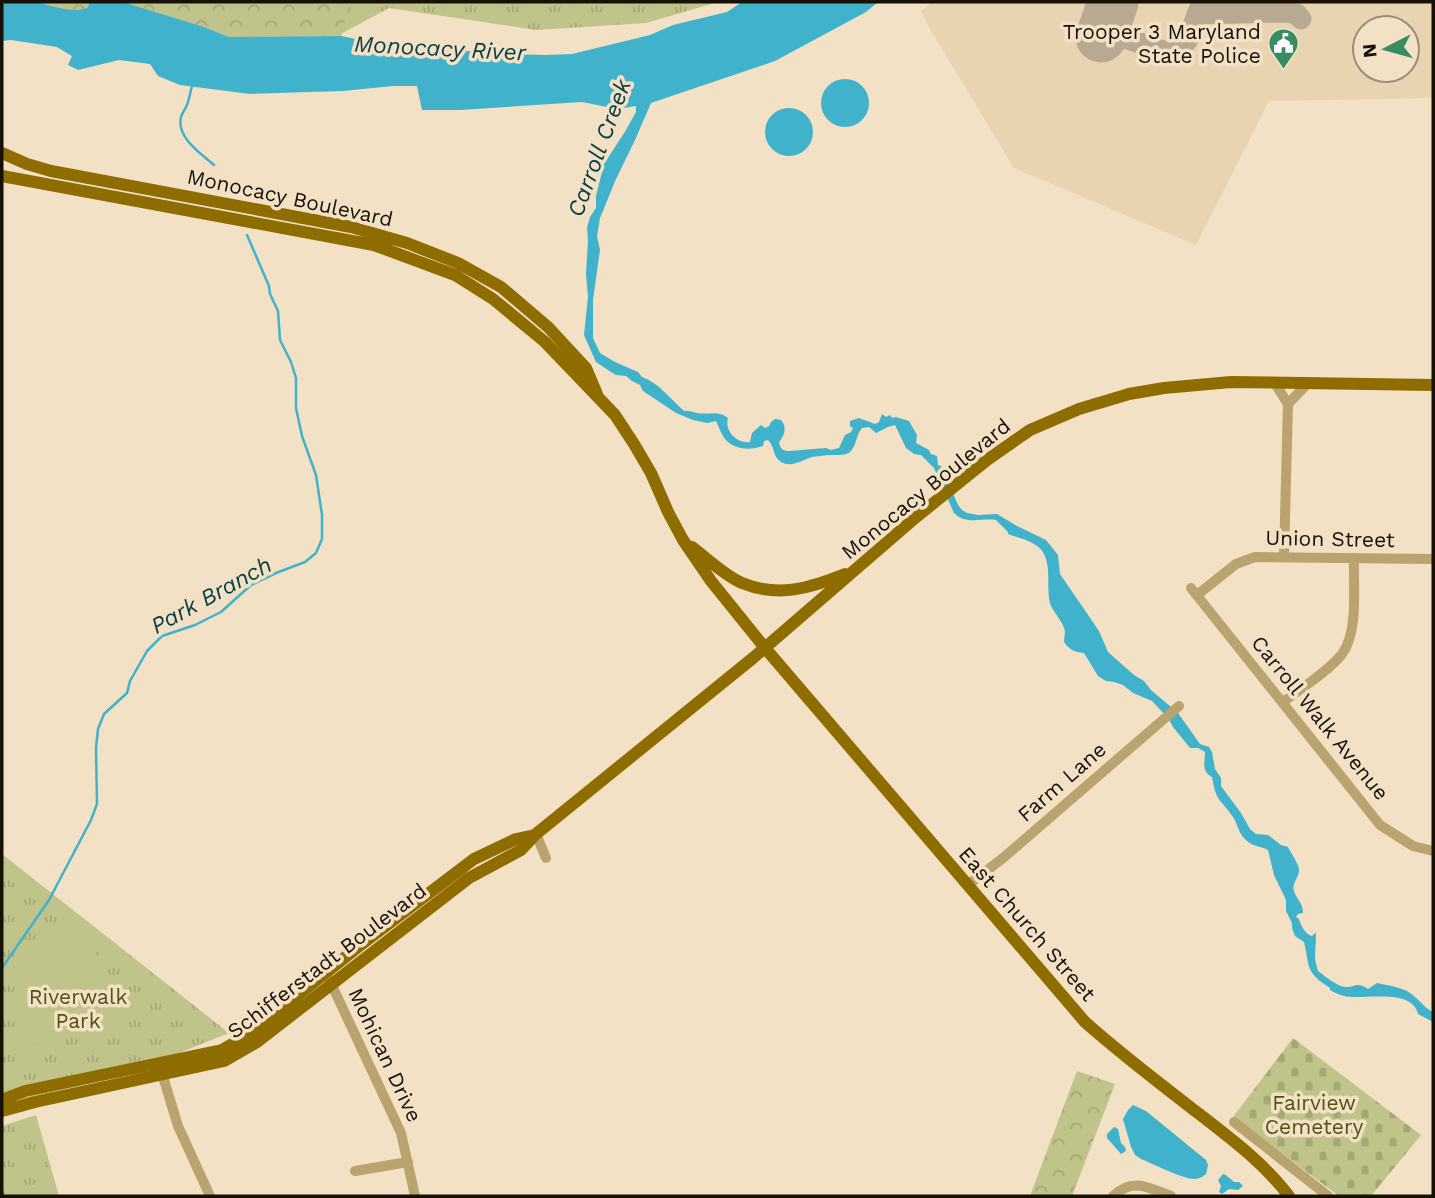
<svg xmlns="http://www.w3.org/2000/svg" width="1435" height="1198" viewBox="0 0 1435 1198" font-family="'Work Sans',sans-serif">
<style>
.built{fill:#e9d4b2;fill-rule:evenodd}
.grass{fill:url(#grass-tufts)}
.forest{fill:url(#forest-crowns)}
.cemetery{fill:url(#cemetery-stones)}
.pitch{fill:#c0c48a}
.water{fill:#41b2cb}
.lines{fill:none;stroke-linecap:round;stroke-linejoin:round}
.stream{stroke:#41b2cb;stroke-width:2.5}
.taxiway{stroke:#b8aa92;stroke-width:21}
.runway{stroke:#b8aa92;stroke-width:51}
.minor{stroke:#b9a36e;stroke-width:10}
.major{stroke:#8e6c00;stroke-width:12}
.labels{text-anchor:middle;stroke-width:7;stroke-linejoin:round;paint-order:stroke}
.poi-label{font-size:21px;fill:#161007;stroke:#f2e1c5;text-anchor:end}
.street-label{font-size:21px;fill:#161007;stroke:#f2e1c5}
.park-label{font-size:21px;fill:#515315;stroke:#f2e1c5}
.water-label{font-size:23px;font-style:italic;fill:#083c47;stroke:#f2e1c5}
</style>
<defs>
<pattern id="grass-tufts" width="24" height="20" patternUnits="userSpaceOnUse" patternTransform="scale(1.75)"><rect width="24" height="20" fill="#c0c48a"/><path d="M3 7l-1-3M5 7V3M7 7l1-3M15 17l-1-3M17 17v-4M19 17l1-3" fill="none" stroke="#a4a776"/></pattern>
<pattern id="forest-crowns" width="20" height="18" patternUnits="userSpaceOnUse" patternTransform="scale(1.75)"><rect width="20" height="18" fill="#c0c48a"/><path d="M2 6a3 3 0 1 1 6 0M12 15a3 3 0 1 1 6 0" fill="none" stroke="#a4a776"/></pattern>
<pattern id="cemetery-stones" width="16" height="16" patternUnits="userSpaceOnUse" patternTransform="scale(1.75)"><rect width="16" height="16" fill="#c0c48a"/><path d="M2 7V4a2 2 0 0 1 4 0v3zM10 15v-3a2 2 0 0 1 4 0v3z" fill="#a4a776"/></pattern>
</defs>
<rect width="100%" height="100%" fill="#f2e1c5"/>
<path class="built" d="M933,2H1433V98L1269,101L1196,245L1014,168L930,29L921,11ZM1365,28H1407V70H1365Z"/>
<path class="grass" d="M126,2H718L646,23L536,30L389,8L339,35L204,27Z
M2,854L229,1033L129,1073L23,1100H2Z
M36,1115L59,1196H2V1126Z"/>
<path class="forest" d="M34,2H90L87,8C72,13 50,6 34,2Z
M123,2H350L341,36L229,37L204,27Z
M1077,1071L1115,1084L1072,1196H1030Z"/>
<path class="cemetery" d="M1293,1038L1421,1135L1371,1196H1339L1233,1117Z"/>
<path class="pitch" d="M73,914L124,1002L120,1011L24,1048C21,1040 18,1031 16,1022C10,975 30,935 73,914Z"/>
<path class="water" d="M2,2C13,2 25,0 36,2C52,6 72,13 87,8L90,2H123L204,27L229,37L341,36L386,45L507,54L546,55L572,54L650,35L673,25L727,12L742,2H878L866,12L775,61L651,103L635,140L616,179L600,218L597,236L600,250L593,300V338L600,353L615,362L638,372L642,377L649,380L658,386L684,411C688,410 692,412 697,413C709,415 718,410 728,418C724,431 737,444 750,442L752,433L761,425L765,428L769,426L771,422L775,419L781,420C787,427 785,435 779,442C780,448 782,451 789,451L826,448L831,450L839,448L845,435L851,432L853,428L850,426V421L859,418L875,424L879,422L882,414L886,417L890,415L892,418L896,417L909,421L917,435L916,443L929,450L931,454L937,456L938,465L941,466L958,505L962,510L967,513L978,515L997,514L1017,526L1046,540L1058,555L1060,574L1099,631L1108,652L1134,675L1144,681L1151,690L1178,713L1200,744L1209,747L1212,752L1215,769L1221,778V786L1241,813L1250,829L1256,834L1268,835L1281,845L1288,847C1291,853 1298,863 1299,869C1300,877 1291,883 1294,891C1297,900 1303,903 1303,913L1298,914L1296,917L1299,919C1301,926 1305,934 1312,936L1315,933L1316,934L1315,959L1318,971C1325,976 1336,986 1345,987C1356,988 1355,981 1368,989L1377,983C1389,986 1406,987 1415,997C1422,1003 1425,1008 1433,1012V1022L1418,1014C1413,990 1371,998 1352,997C1344,997 1337,994 1330,990V988C1305,972 1310,967 1304,942L1295,936L1292,928V923L1286,911V900L1274,875L1268,850C1261,846 1254,847 1247,841C1239,835 1238,825 1233,817C1220,798 1216,802 1212,777C1201,771 1205,762 1205,752L1198,748H1190L1173,727L1169,719L1152,701L1133,693L1123,685L1114,682L1106,681L1098,676L1084,653C1074,652 1070,650 1064,642C1064,638 1065,634 1065,631C1063,622 1055,614 1051,606C1044,587 1056,556 1034,544C1026,539 1016,537 1008,534V532L996,520C981,518 966,525 954,513L934,468L921,455L914,454L906,448L895,425L888,427L876,433L869,427L862,428C856,434 857,445 850,452C845,456 835,455 829,455C823,456 818,456 812,457C802,460 792,468 781,462C772,456 775,446 768,440L764,441L763,446C752,450 737,450 728,442C722,437 719,427 716,421L707,423L693,420L676,413L643,391L640,385L632,381L626,376L616,375L611,372L596,362L584,335L588,297L586,274L588,241L587,228L590,217L596,208V196L604,164L626,130L636,112V106L617,109L582,102L460,110H422L417,86H393L343,91L250,94L180,85L158,76L150,64L119,60L78,70L68,65L72,56L57,47L11,40L2,41Z
M821 103a24 24 0 1 1 48 0a24 24 0 1 1-48 0Z
M765 132a24 24 0 1 1 48 0a24 24 0 1 1-48 0Z
M1133,1105L1146,1111L1206,1160L1208,1165L1206,1174C1202,1177 1201,1178 1196,1179C1184,1180 1154,1164 1141,1159L1135,1155L1131,1147L1123,1119L1128,1110Z
M1114,1127L1118,1129L1121,1143L1125,1147L1126,1151L1121,1154L1107,1138V1134Z
M1223,1174L1226,1175L1234,1182H1239L1243,1186L1238,1190L1229,1189L1222,1194L1219,1192L1221,1186L1218,1180Z"/>
<g class="lines">
<path class="stream" d="M192,86C190,93 189,101 186,107C184,111 182,114 181,117C176,138 202,154 214,165
M2,968L49,900L91,820L97,804L96,748L98,729L104,714L127,693L130,681L147,651L162,636L195,625L221,612L251,585L276,573L305,562L316,553L322,539V515L316,475L302,436L296,408V378L291,362L280,340L278,311L270,294L269,286L247,235
M2,1190L4,1196"/>
<path class="taxiway" d="M1110,9L1117,26L1121,33L1128,39L1166,52L1178,49L1187,41L1202,2
M1197,14L1285,12L1297,14L1301,19"/>
<path class="runway" d="M1101,37L1113,2"/>
<path class="minor" d="M1274,382L1288,404L1284,556
M1288,404L1308,383
M1191,588L1380,825L1413,846L1433,851
M1197,595L1236,564L1255,557L1433,559
M1283,702C1300,689 1329,671 1342,654C1359,631 1353,585 1354,558
M536,834L546,858
M968,885L1003,858L1179,706
M329,979L401,1133L415,1196
M161,1070L178,1126L210,1196
M1234,1122L1328,1196
M355,1171L408,1162
M1113,1196C1133,1177 1149,1188 1171,1196"/>
<path class="major" d="M2,153L27,164L51,171L351,227L407,243L458,263L501,287L548,327L586,368L597,394
M2,176L374,245L455,275L493,299L545,342L615,415L634,444L651,473L668,512L683,540L711,581L765,648L1085,1022C1121,1054 1159,1083 1198,1113C1230,1138 1264,1163 1289,1196
M692,547C708,559 724,575 742,583C778,598 811,588 845,574
M2,1100L25,1091L222,1050L248,1035L358,947L474,859L516,839L535,835
M2,1111L35,1102L224,1061L257,1042L469,878L521,850L536,834L753,658L915,518L987,460L1030,430L1079,409L1129,394L1164,388L1231,382L1433,385"/>
</g>
<defs>
<symbol id="civic-pin" viewBox="-11 -11 22 30"><path d="M0 17L-7.5 6A9.5 9.5 0 1 1 7.5 6Z" fill="#378d61" stroke="#f2e1c5"/><path d="M-.6-6.5H3V-4.5H.6V-3L4-1V1h2V6H-6V1h2V-1L-.6-3ZM-1.2 2.5V6h2.4V2.5Z" fill="#fff"/></symbol>
</defs>
<g fill-rule="evenodd">
<use href="#civic-pin" x="1266" y="26" width="35" height="47"/>
</g>
<g class="labels">
<g class="poi-label">
<text x="1261" y="39">Trooper 3 Maryland<tspan x="1261" dy="24">State Police</tspan></text>
</g>
<g class="street-label">
<text transform="translate(290 198) rotate(12)" y="7">Monocacy Boulevard</text>
<text transform="translate(926 489) rotate(-39)" y="7">Monocacy Boulevard</text>
<text transform="translate(1330 539) rotate(1)" y="7">Union Street</text>
<text transform="translate(1320 718) rotate(51)" y="7">Carroll Walk Avenue</text>
<text transform="translate(1062 782) rotate(-41)" y="7">Farm Lane</text>
<text transform="translate(1027 924) rotate(49)" y="7">East Church Street</text>
<text transform="translate(327 961) rotate(-37)" y="7">Schifferstadt Boulevard</text>
<text transform="translate(385 1055) rotate(65)" y="7">Mohican Drive</text>
</g>
<g class="park-label">
<text x="78" y="1004">Riverwalk<tspan x="78" dy="24">Park</tspan></text>
<text x="1314" y="1110">Fairview<tspan x="1314" dy="24">Cemetery</tspan></text>
</g>
<g class="water-label">
<text transform="translate(440 48) rotate(3)" y="8">Monocacy River</text>
<text transform="translate(599 148) rotate(-70)" y="8">Carroll Creek</text>
<text transform="translate(211 595) rotate(-29)" y="8">Park Branch</text>
</g>
</g>
<rect width="1435" height="1198" fill="none" stroke="#161007" stroke-width="7"/>
<g transform="translate(1386 49) rotate(264)"><circle r="33" fill="#f2e1c5" stroke="#9a8d79" stroke-width="2"/>
<path d="M0-5L12 26L0 18L-12 26Z" fill="#378d61"/>
<text y="-10" font-size="19" font-weight="bold" text-anchor="middle" fill="#161007">N</text>
</g>
</svg>
